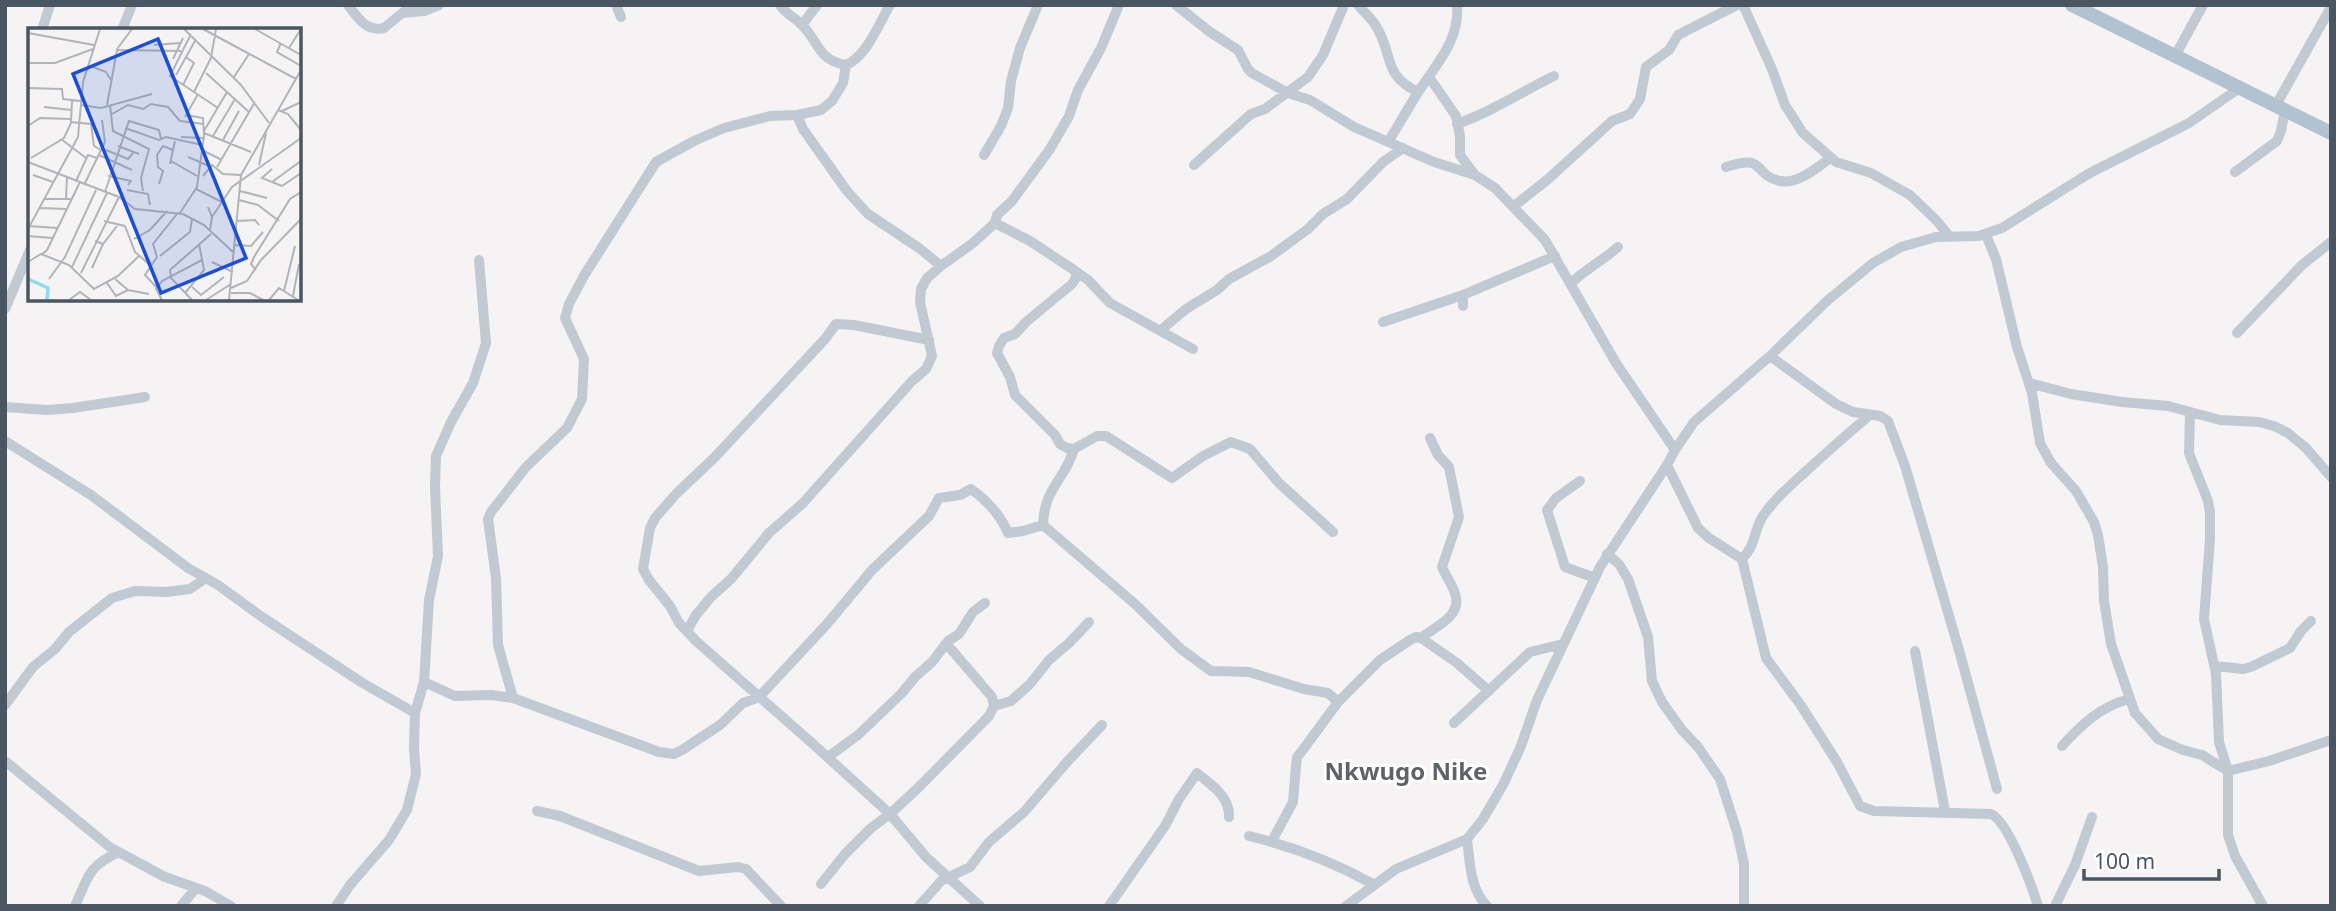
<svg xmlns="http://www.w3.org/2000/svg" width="2336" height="911" viewBox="0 0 2336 911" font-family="'Noto Sans',sans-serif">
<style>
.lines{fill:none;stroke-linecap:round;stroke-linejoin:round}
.minor{stroke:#c1cad2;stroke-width:10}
.major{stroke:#b3c2d1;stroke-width:14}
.labels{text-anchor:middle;stroke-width:6;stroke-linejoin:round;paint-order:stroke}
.neighbourhood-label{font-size:24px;font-weight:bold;fill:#5f6368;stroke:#fff}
.inset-river{fill:none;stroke:#90daee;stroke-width:3.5}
.inset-road{fill:none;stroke:#b1b4b9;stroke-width:2}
.view{fill:#1d4ed8;fill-opacity:0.15;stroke:#1d4ed8;stroke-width:3.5}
.inset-edge{fill:none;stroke:#4a5661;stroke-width:3.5}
</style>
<rect width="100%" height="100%" fill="#f5f3f3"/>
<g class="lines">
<path class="minor" d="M348,5C358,18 366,32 384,28L412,5
M616,5L621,17
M780,5C786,14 794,17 801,24C819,41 817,60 846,65C867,56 878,25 890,5
M1176,5L1210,32L1238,50L1248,69L1252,73L1288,93L1310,100L1354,127L1434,162L1475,175L1495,188L1545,240L1616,363L1675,450
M1358,5C1364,12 1372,19 1376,26C1394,55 1382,75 1418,92
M1743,5L1772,69L1785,105L1803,133L1836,162L1871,173L1910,195L1937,221L1949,236
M402,13L424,11L439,5
M802,25L817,5
M42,30L50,5
M122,30L132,5
M2175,56L2203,5
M1429,77L1456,116L1460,136V155L1475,175
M2276,105L2331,7
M797,115L803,129L847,191L868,214L919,248L941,266
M1457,124C1492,112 1521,92 1554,76
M1388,142C1398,126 1407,110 1417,94C1435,65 1460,42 1457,5
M984,155L1001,126L1008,108L1011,81L1020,48L1038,5
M1194,165L1251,114L1265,109L1308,77L1323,55L1344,5
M1726,167C1767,153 1752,175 1780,181C1797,185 1818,167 1830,158
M2235,172L2277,141L2281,131L2285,110
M1514,206L1547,180L1612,121L1630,114L1640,99L1646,67L1669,50L1678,35L1737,5
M995,223L1030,241L1074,270L1088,280L1110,303L1193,349
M1986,235L1996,259L2017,347L2032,393L2040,443L2051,463L2076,491L2094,522L2098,535L2103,567L2104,601L2111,644L2135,713L2158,739L2183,750L2202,755L2228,771L2269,761L2331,740
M1076,273V278L1072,284L1026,322L1015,334L1004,338L999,346L997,353L1010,377L1015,395L1055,435L1060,444L1067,448L1074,449L1097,436H1106L1172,478L1203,456L1231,442L1250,449L1279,483L1333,532
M1571,283C1586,269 1602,261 1618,247
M1463,306V295L1555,256
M5,309L30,250
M1383,322L1463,295
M1161,330L1186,309L1217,290L1229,279L1271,256L1308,229L1323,214L1347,199L1383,162L1403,148
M2237,333L2302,265L2331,242
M929,340L854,325L836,324L825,339L715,457L676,494L655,518L650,528L643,569L649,580L670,606L679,623L696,641L813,744L890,814L926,857L980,906
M1770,356L1836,404L1853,412L1880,416L1888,421L1905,466L1959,650L1997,789
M2029,383L2071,394L2122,402L2168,406L2220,420L2259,422L2274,426L2288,433L2306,448L2331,477
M5,407L47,410L73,408L145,397
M2190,413L2189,453L2208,501L2210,512V539L2204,619L2216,674L2219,742L2228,771V835L2235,856L2263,906
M5,441L91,495L188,568L218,585L262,617L361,682L415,713
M1667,465L1698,528L1709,538L1742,559L1766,658L1800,704L1837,762L1860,806L1874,811L1991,814C2008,821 2032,886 2038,906
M1580,481L1556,498L1547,510L1565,567L1595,578
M1043,525C1044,488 1065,480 1074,449
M1607,554L1619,564L1628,579L1648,637L1652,681L1662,702L1682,730L1698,747L1720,779L1737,832L1744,864V906
M1742,559C1757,544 1753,531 1763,516C1774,499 1790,486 1804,473C1826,453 1847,434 1870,415
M687,631L696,615L711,597L731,579L769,533L803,503L912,381L926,369L932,356L920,302L921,289L927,278L941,266L973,243L995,223L997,215L1012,201L1050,149L1069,116L1078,90L1101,48L1119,5
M1421,638C1433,628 1460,617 1456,598C1455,588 1446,577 1442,567L1459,517L1449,467L1438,455L1430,438
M1915,651L1945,811
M2215,666L2243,669L2251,667L2290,648L2301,631L2311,621
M424,682L455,696L491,695L513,698L659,752L674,754L682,750L720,725L743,703L759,697L827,624L872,570L929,516L939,498L960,495L971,489C988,501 1000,514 1008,533L1023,531L1043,525L1135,604L1181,649L1211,671L1249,672L1304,689L1328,693L1338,702
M513,698L498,645L496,578L488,519L491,512L526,467L567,428L582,399L584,359L565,318L569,304L585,274L656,162L694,141L724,128L770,116L797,115L821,110L832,101L843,83L846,65
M5,705L33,667L55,649L69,632L112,598L135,591L167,592L190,589L206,578
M994,706L1011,701L1030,684L1049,660L1069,643L1089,622
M1454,723L1530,652L1563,644
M2062,746C2082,724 2100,707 2129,699
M828,757L858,735L901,694L915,677L932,662L948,641L959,634L973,612L985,603
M5,761L111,848L165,877L205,891L231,906
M537,811L560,816L699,871L738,867L746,869L781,906
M1249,836C1291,846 1335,863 1373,884
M1467,839C1470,863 1470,889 1487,906
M1272,841L1293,802L1296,766L1297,757L1302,751L1338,702L1380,660L1410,640L1416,637L1421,638L1457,663L1489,691
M821,884L845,854L871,828L890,814L920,786L989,716L994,706L992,697L951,649
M75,906C88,877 88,866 119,852
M181,906L196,888
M336,906L350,885L389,840L407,810L416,774L414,748L415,713L424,682L429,600L438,556L435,487L436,456L451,422L473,383L486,343L479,260
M919,906L941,881L970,867L989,842L1024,812L1067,762L1102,725
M1109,906L1165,826L1179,799L1197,773C1211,785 1230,796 1229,817
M1346,906L1396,869L1467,839L1483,819L1504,783L1521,746L1537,700L1600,567L1667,465L1675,450L1694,422L1770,356L1828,300L1873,263L1901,247L1936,237L1979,236L2002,228L2088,174L2189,123L2241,87
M2055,906L2075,865L2092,817"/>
<path class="major" d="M2072,5L2331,133"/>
</g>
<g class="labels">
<g class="neighbourhood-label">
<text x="1406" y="780">Nkwugo Nike</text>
</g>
</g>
<g transform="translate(28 28)">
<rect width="273" height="273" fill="#f5f3f3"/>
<path class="inset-river" d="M0,251L20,260L19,272"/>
<path class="inset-road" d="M156,1L213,57L241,95M175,1L268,51M227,1L273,27M0,5L66,17M163,6L142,48L190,80M253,15L249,24L273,38M126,17L152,15M261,20L273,1M89,21L104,1M88,22L153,23M145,31L155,10M0,35H27L65,21M60,37L78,44L83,52M178,45L221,84M148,47L168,11M206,49L221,26M155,57L166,35L158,29M0,60L34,61L35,71L53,73M166,64L183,30L188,1M44,72L43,94L63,96L66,118L73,122M53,77L73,80L124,66M79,77L89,22M82,77L85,103L121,121L113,150L115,163M16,79L43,82M250,82L260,86L273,102M254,83L273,74M84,86L100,77L115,81L123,76L140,79L152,93L176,96M157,89L170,66M0,98L12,90L43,91M97,100L131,112L138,109L174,117M176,103L199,64M176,105L223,124M185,108L207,71M153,109L175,110M33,111L58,130M195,112L211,83M90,118L111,126M78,122L100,131L105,125M174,122L194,132M71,127L104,142M160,129L181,138M3,130L36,110L43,95M143,133L169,148M0,134L91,169L107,181L155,186L176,197L205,224M142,136L147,113M231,137L238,105M189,139L227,74M244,141L234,150L254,158M5,147L25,154M80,148L103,153L100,157M175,148L184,137L195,146L213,147M48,153L60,127L69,130M244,154L273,133M131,156L135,143L130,139L129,127L135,118L145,122M56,157L77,114L74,92M254,158L273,145M168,161L196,175M99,162L120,166L122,177M212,163L239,170M77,164L101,93L131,102L133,111M17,171H43M38,171L39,149M211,172L230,177L251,193M180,179L184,189L182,202M12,180L39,181M152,185L169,159L176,108L175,90L158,87M184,189L204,159L273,110M76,193L97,198M209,193L227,192L231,197M0,198L29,200M97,198L107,224L122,237M0,201L50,109L55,54L72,1M0,208L24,210M106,211L122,202L139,183M67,213L75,216L89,198M207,217L223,218L235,204M13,227L19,222L52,154M132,228L162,204L164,191M0,234L13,226L41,237L66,261L90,248L111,228M184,234L205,244M44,239L79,165M64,240L75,216M228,242L223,236L226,229L262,171L273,164M53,245L91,169M21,251L37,229L68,162M87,251L100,262L121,266M79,255L88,268L100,262M164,259L173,267L196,249M129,260L117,247L129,229L125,216L149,186M203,260L219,253L233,232L273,191M256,263L267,218M157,265L176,242L171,216M203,265H222L235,272M265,268L271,236M41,272L52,264L63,272M134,272L128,261L134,253L174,232M164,272L143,250L142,242L183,206M178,272L203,256M201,272L213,147L273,42M241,272L251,260L270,272"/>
<path class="view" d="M130,11L218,230L133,265L45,46Z"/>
<rect width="273" height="273" class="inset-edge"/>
</g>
<rect width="2336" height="911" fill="none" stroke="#4a5661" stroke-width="14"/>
<path d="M2084 869v10h135v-10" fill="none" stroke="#4a5661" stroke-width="3.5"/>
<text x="2094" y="869" font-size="21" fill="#4a5661" stroke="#ffffff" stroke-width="5" paint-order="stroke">100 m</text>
</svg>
